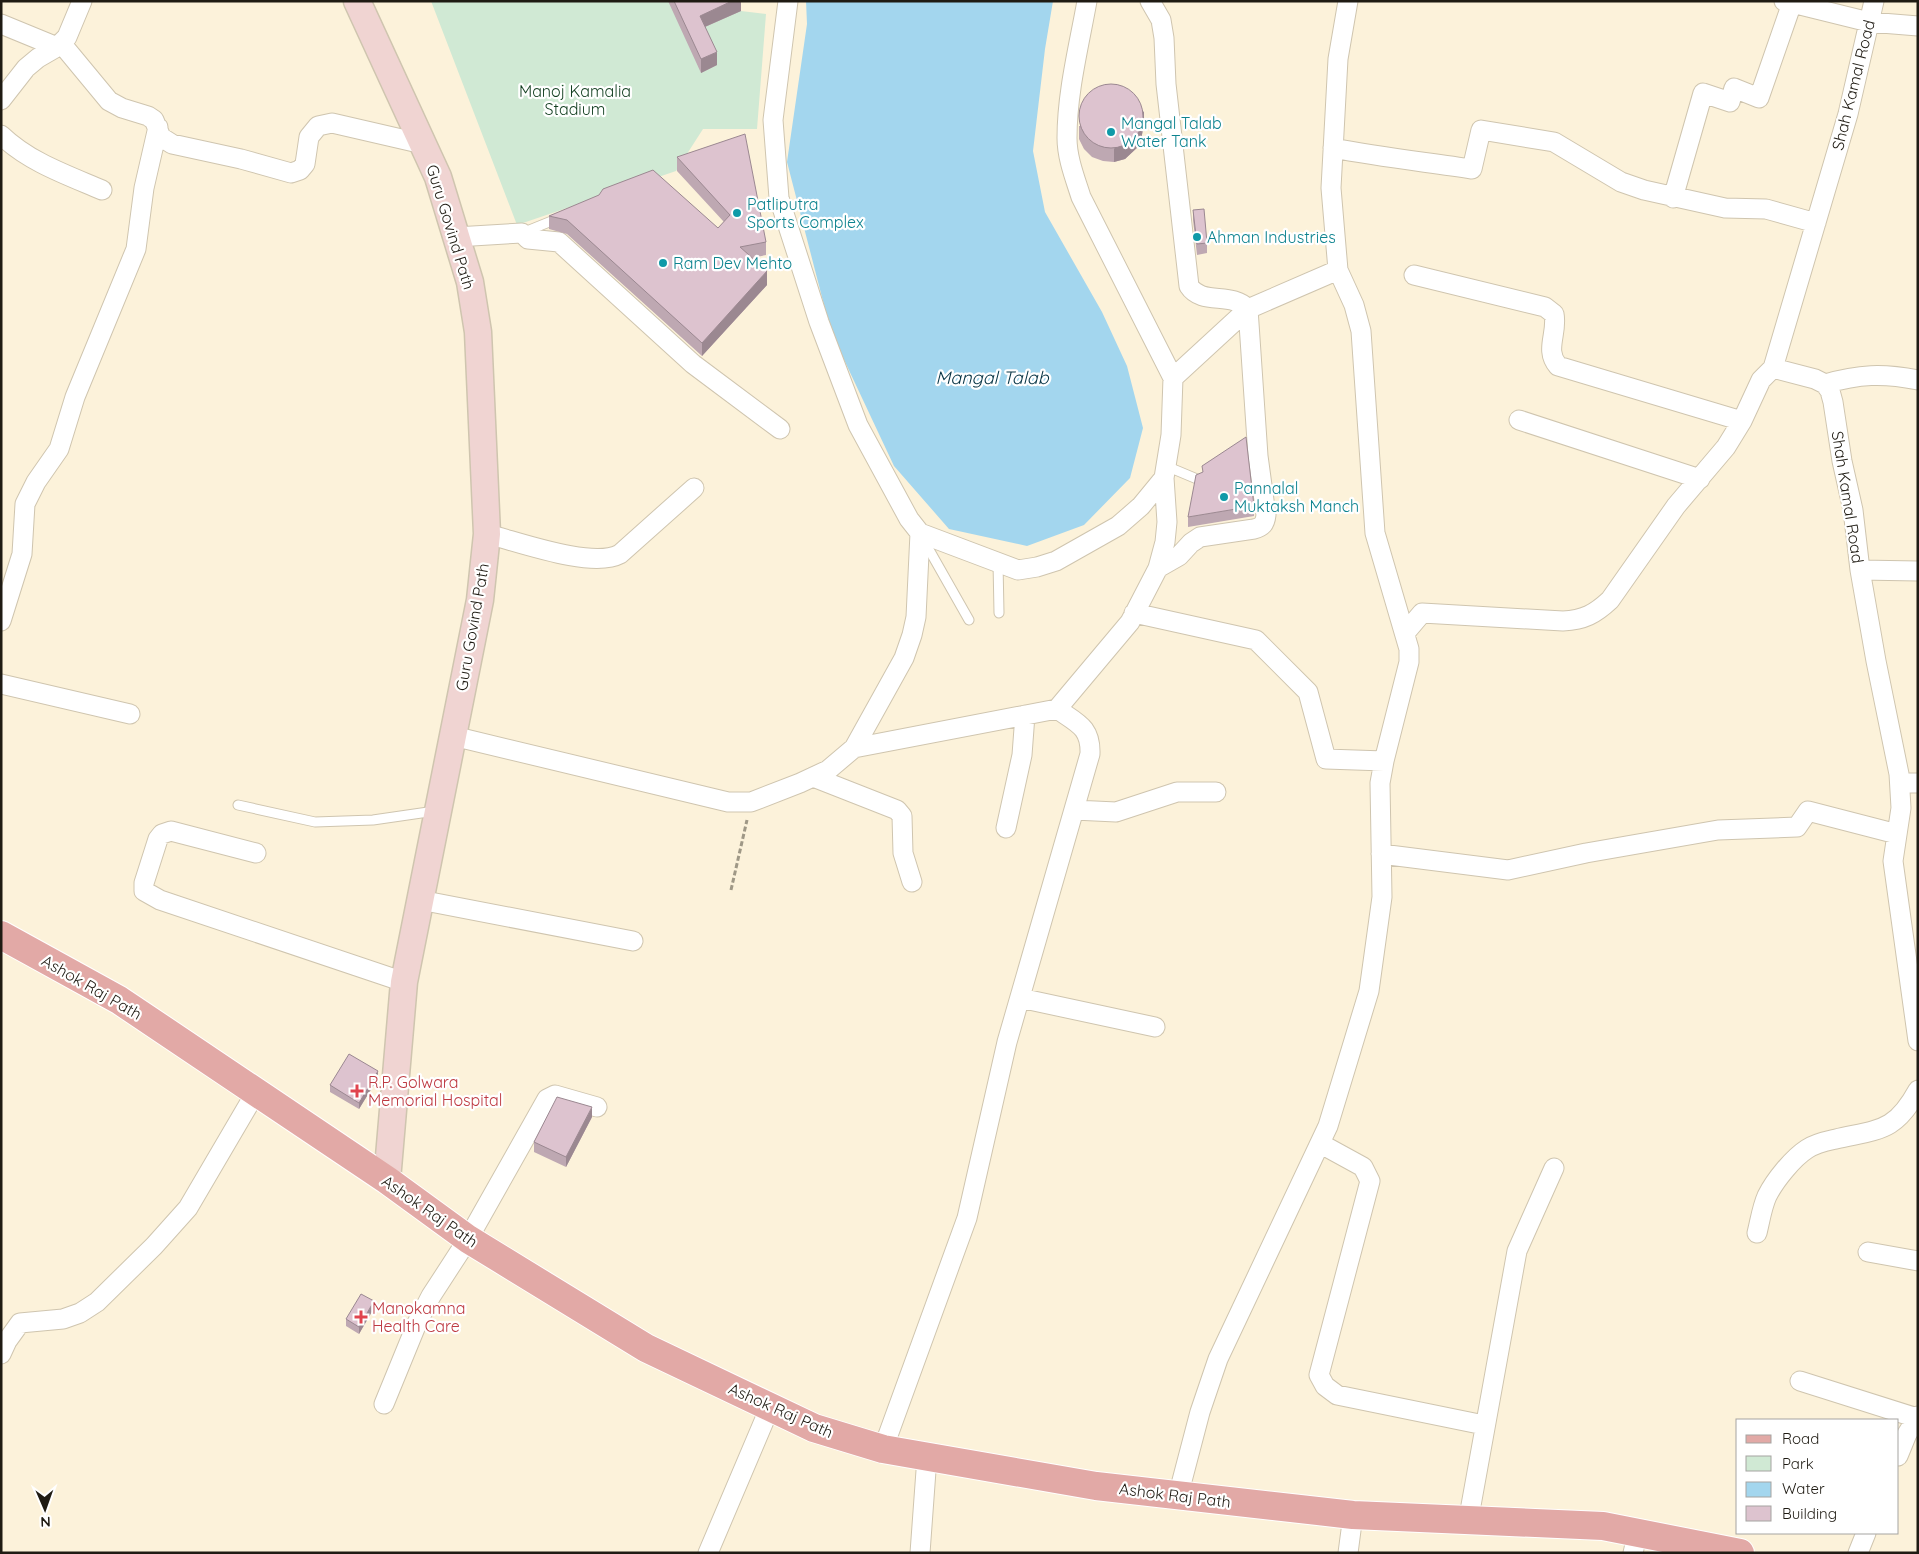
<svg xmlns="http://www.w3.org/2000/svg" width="1919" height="1554" viewBox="0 0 1919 1554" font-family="Quicksand,sans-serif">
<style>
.green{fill:#d0e9d4}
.water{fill:#a3d6ee}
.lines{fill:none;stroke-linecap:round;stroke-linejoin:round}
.lane-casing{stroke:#cfc5af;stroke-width:11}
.street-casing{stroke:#cfc5af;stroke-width:21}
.secondary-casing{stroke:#cfc5af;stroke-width:29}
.primary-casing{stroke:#fff;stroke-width:30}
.path{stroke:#9f9886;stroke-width:3;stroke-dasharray:5 2.5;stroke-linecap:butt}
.lane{stroke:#fff;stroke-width:9}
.street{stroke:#fff;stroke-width:19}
.secondary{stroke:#f0d4d2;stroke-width:26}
.primary{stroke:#e2a9a6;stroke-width:28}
.wall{fill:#bea8b2}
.shaded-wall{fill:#9b8891}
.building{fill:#ddc3cf;stroke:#9b8891}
.culture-dot{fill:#0f9aa8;stroke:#fff;stroke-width:2}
.health-dot{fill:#e0444e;stroke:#fff;stroke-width:2}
.labels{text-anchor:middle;stroke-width:4.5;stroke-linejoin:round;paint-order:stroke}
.street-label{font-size:16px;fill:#1f1b13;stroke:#fff}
.park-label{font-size:16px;fill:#113e1f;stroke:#fff}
.culture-label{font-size:16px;fill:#0d838f;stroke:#fff;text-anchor:start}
.health-label{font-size:16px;fill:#be3a42;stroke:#fff;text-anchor:start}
.water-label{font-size:18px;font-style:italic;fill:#043243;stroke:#fff}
</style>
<rect width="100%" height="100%" fill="#fcf2da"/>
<path class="green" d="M431,1H736L741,11L766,14L757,129H703L676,171L517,225Z"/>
<path class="water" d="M806,1H1053L1045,49L1033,151L1045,212L1102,312L1127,366L1143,428L1130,478L1084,525L1027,546L949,529L894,466L831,332L787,162L807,24Z"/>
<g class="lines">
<defs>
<path id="lane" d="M522,233L559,218
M1166,466L1197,479
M923,539L969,620
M998,562L999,613
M238,805L315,822L373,820L435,811"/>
<path id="street" d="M788,1L773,120L779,198L819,322L858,425L909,519L920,533L1018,570L1037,567L1056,561L1118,526L1141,506L1164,478L1171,435L1173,378L1248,309L1338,270
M1087,1C1079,46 1067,92 1067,138C1067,158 1075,178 1081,197L1173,378
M1150,1L1161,20L1164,38L1166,84L1189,286C1202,306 1232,291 1248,309
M1784,1L1869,22L1918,26
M1874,1L1848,114L1773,368L1815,379L1825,384L1830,391L1833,402L1842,461L1853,510L1860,570L1876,661L1899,774L1901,808L1893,861L1918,1041
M1,24L57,47
M61,43L109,101L122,108L148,116L154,120L161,137L172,144L241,159L291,173L300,170L305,164L309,137L318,126L332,123L423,144
M1,100L26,68L38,58L57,47L67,37L82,1
M1,135C29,162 67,175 102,190
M1333,148C1379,157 1426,162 1472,169L1481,130L1554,142L1621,182L1644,190L1725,208L1766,209L1816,223
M1673,198L1703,93L1730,102L1734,88L1759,98L1792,3
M456,237L522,233L528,239L559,242L693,364L780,429
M1414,275L1545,307L1554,314C1558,333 1544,350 1558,366L1742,421
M1825,384C1859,374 1883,373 1918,380
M1519,420L1700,479
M487,534C519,542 592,569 620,554L694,488
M1158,568L1179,556L1191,543L1200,537L1254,529C1262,527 1265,524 1266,515L1258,456L1248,309
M1860,570L1918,571
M1134,613L1256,640L1308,692L1326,759L1384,761
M1,621L22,554L25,504L36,482L59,449L75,397L136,249L144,188L158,127
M1405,633L1422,613L1563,621C1584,620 1595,614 1610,600L1676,506L1726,447L1742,421L1761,380L1773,368
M1,684L130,714
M453,736L728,802H751L800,783L828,770L854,748L904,658L912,635L916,617L920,533
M854,748L1057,709L1130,622L1158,568L1165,542L1167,522L1164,478
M813,777L897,810L902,816L903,853L912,882
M1900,783H1918
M1074,810L1116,812L1177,792H1216
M1006,828L1022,755L1025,715
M256,853L171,831L162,834L158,839L144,883V891L160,900L404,982
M1381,854L1508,870L1586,853L1718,830L1797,827L1808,811L1897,834
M420,900L633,941
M1020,998L1155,1027
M1321,1144L1363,1167L1370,1181L1319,1375L1325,1386L1337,1395L1484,1425
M1757,1233C1760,1221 1762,1207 1767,1196C1775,1180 1793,1158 1807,1149C1816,1143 1827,1141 1836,1139C1880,1129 1895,1132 1918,1090
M1868,1252L1918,1261
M1,1354L7,1341L20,1323L63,1319L80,1313L97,1302L154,1246L188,1208L256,1092
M1800,1381L1917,1418
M384,1404L418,1321L431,1296L468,1239L547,1099L555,1095L597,1107
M883,1449L967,1218L1007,1042L1090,754C1091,727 1077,723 1057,709
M1898,1456L1907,1434L1918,1416
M1178,1496L1200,1412L1218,1359L1328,1126L1369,991L1382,897L1380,783L1384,761L1409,662V649L1375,533L1361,331L1354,305L1338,270L1331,188L1338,59L1348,1
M1468,1522L1517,1251L1554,1168
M708,1553L770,1407
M920,1553L927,1457
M1348,1553L1353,1515
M1633,1553L1638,1531
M1858,1553L1866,1533"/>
<path id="secondary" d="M357,1L438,177L470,282L478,332L487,534L480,600L404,982L387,1180"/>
<path id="primary" d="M1,935L119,1000L387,1180L468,1239L646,1348L814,1428L883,1449L1096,1486L1353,1515L1603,1526L1740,1553"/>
</defs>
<use href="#lane" class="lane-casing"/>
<use href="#street" class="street-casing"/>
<use href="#secondary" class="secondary-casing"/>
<use href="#primary" class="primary-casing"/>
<path class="path" d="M731,890L747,820"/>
<use href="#lane" class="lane"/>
<use href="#street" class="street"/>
<use href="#secondary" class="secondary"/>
<use href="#primary" class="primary"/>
</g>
<path class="wall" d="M668,1H741V11L705,27L717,65L701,73Z
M1144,124L1140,145L1125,159L1114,162L1103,161L1092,157L1084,149L1079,139V126Z
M677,157L766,242V255L752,258L767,285L702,356L567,234L549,229V216L718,228L724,222L677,171Z
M1193,210L1207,243V253L1197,255L1193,220Z
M1254,506V516L1188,527V517Z
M378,1078L359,1109L330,1092V1085Z
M592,1117L566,1167L534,1152V1142Z
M374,1308L359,1334L346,1326V1319Z"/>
<path class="shaded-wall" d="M732,1H741V11L700,29V16Z
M717,52V65L701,73V59Z
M1144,111V124L1140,145L1125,159L1114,162V149Z
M767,271V285L702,356V343Z
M378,1071V1078L359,1109V1103Z
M592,1107V1117L566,1167V1157Z
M374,1301V1308L359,1334V1327Z"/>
<path class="building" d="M674,1H732L700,16L717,52L701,59Z
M1079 116a32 32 0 1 1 64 0a32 32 0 1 1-64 0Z
M745,134L766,242L740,247L767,271L702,343L567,220L549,216L599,195L603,189L653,170L718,228L730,215L677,157Z
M1204,209L1207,243L1197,244L1193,210Z
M1246,437L1254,506L1188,517L1196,475L1203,472L1202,466Z
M349,1054L378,1071L359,1103L330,1085Z
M557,1097L592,1107L566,1157L534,1142Z
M361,1294L374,1301L359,1327L346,1319Z"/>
<g class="culture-dot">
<circle cx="1111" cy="132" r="5"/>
<circle cx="737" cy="213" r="5"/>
<circle cx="1197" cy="237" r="5"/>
<circle cx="663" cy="263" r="5"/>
<circle cx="1224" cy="497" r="5"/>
</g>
<g class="health-dot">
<path d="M354.5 1083.5h5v5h5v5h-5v5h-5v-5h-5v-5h5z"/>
<path d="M358.5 1309.5h5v5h5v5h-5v5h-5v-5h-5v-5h5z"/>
</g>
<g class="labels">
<g class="street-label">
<text transform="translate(1853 85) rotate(-76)" y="6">Shah Kamal Road</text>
<text transform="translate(451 227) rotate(73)" y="6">Guru Govind Path</text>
<text transform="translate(1848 497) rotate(81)" y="6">Shah Kamal Road</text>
<text transform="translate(472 627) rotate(-80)" y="6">Guru Govind Path</text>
<text transform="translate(92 987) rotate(30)" y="6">Ashok Raj Path</text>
<text transform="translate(430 1211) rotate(35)" y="6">Ashok Raj Path</text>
<text transform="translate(781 1410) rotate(24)" y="6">Ashok Raj Path</text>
<text transform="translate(1175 1495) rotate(7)" y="6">Ashok Raj Path</text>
</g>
<g class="park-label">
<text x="575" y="97">Manoj Kamalia<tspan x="575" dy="18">Stadium</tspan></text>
</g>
<g class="culture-label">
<text x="1121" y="129">Mangal Talab<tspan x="1121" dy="18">Water Tank</tspan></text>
<text x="747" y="210">Patliputra<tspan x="747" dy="18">Sports Complex</tspan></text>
<text x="1207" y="243">Ahman Industries</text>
<text x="673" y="269">Ram Dev Mehto</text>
<text x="1234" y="494">Pannalal<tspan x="1234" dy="18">Muktaksh Manch</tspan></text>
</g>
<g class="health-label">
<text x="368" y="1088">R.P. Golwara<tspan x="368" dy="18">Memorial Hospital</tspan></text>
<text x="372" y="1314">Manokamna<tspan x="372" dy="18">Health Care</tspan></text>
</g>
<g class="water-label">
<text x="992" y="384">Mangal Talab</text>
</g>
</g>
<rect width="1919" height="1554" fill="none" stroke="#1f1b13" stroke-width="5"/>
<rect x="1736" y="1419" width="162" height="115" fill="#ffffff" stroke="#a5a4a1"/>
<rect x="1746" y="1435" width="25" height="8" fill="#e2a9a6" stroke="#a5a4a1"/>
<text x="1782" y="1444" font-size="15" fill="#1f1b13">Road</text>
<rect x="1746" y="1456" width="25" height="15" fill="#d0e9d4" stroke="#a5a4a1"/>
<text x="1782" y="1469" font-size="15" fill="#1f1b13">Park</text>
<rect x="1746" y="1482" width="25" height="15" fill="#a3d6ee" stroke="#a5a4a1"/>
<text x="1782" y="1494" font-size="15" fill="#1f1b13">Water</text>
<rect x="1746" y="1506" width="25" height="15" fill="#ddc3cf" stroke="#a5a4a1"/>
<text x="1782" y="1519" font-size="15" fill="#1f1b13">Building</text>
<g transform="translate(45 1509) rotate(178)" stroke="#ffffff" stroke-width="4" paint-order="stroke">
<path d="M0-4L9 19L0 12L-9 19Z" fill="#1f1b13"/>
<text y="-8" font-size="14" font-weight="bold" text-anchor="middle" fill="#1f1b13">N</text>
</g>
</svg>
